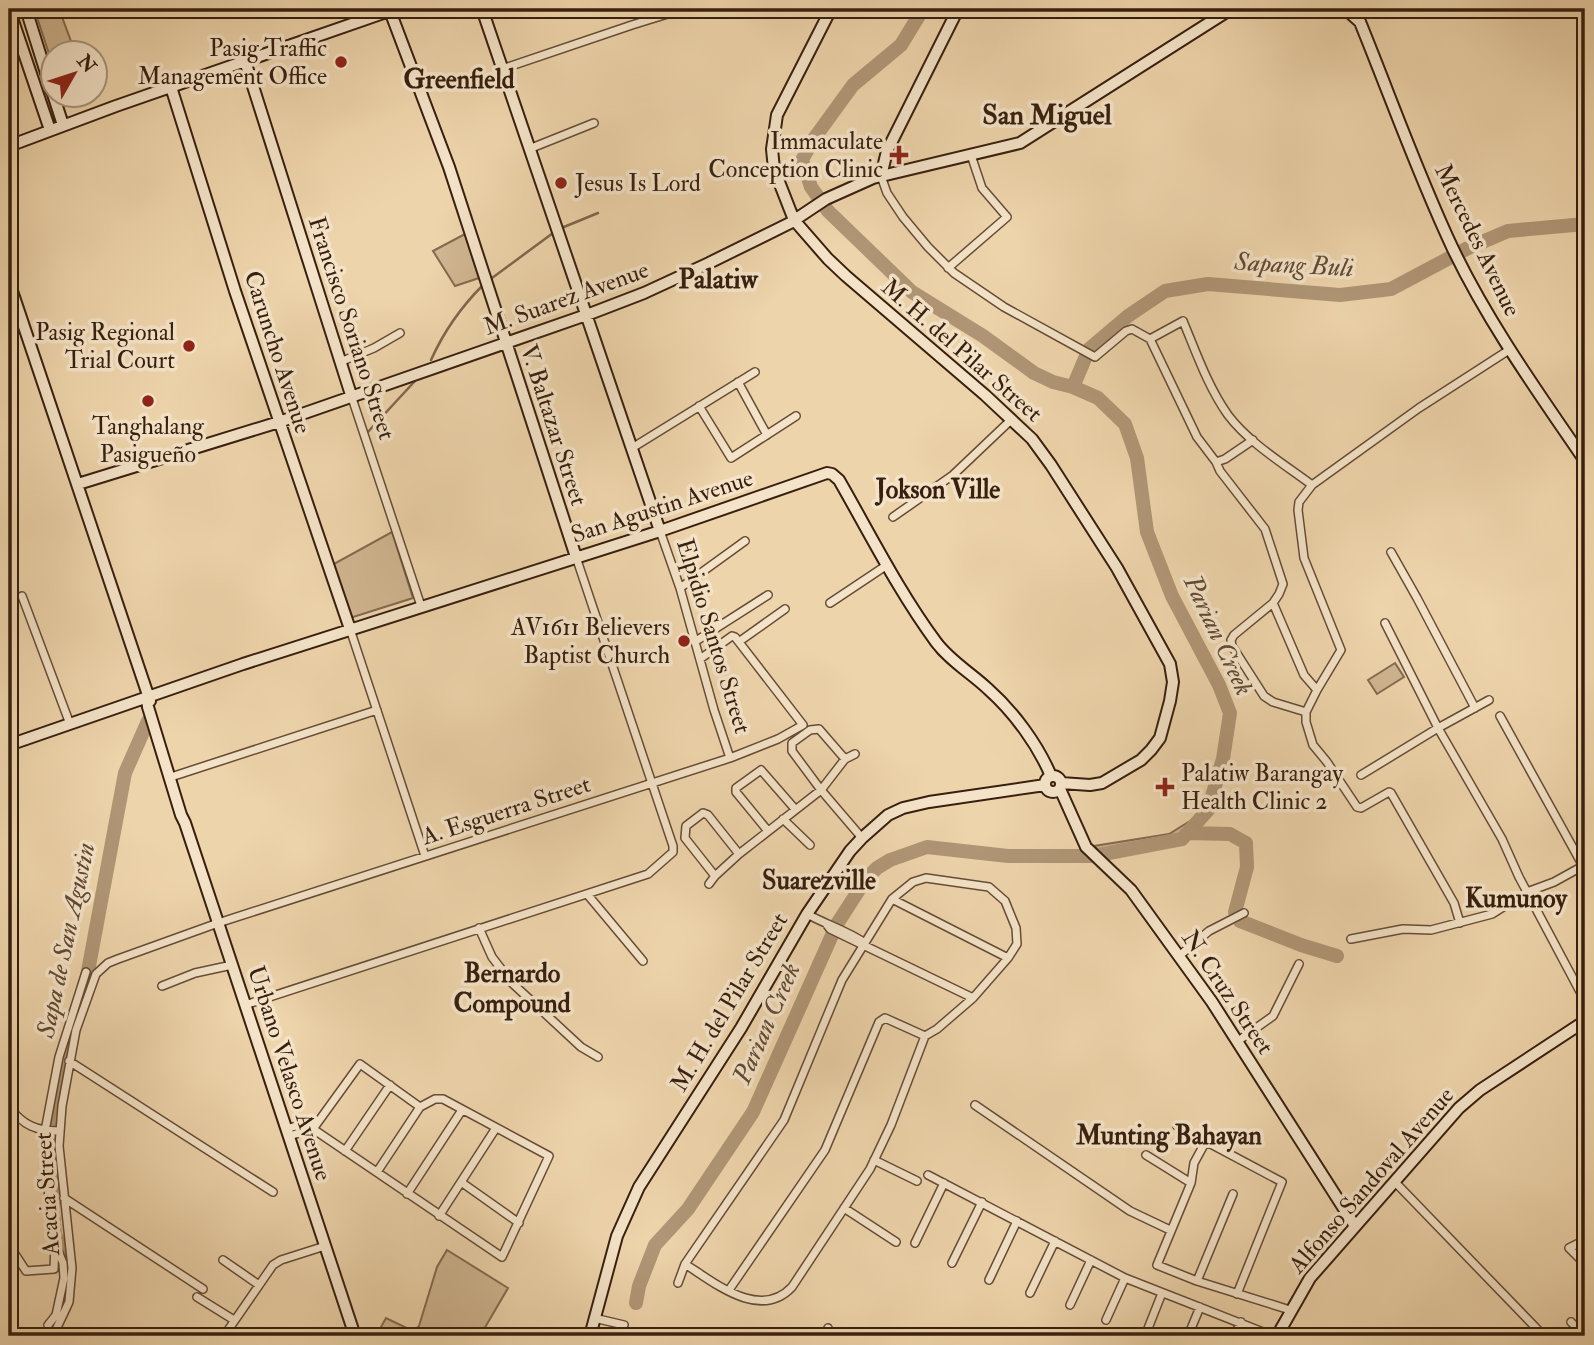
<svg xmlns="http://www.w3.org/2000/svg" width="1594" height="1345" viewBox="0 0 1594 1345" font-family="'IM FELL Double Pica',serif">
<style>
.green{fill:#cfb590;stroke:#836a50;stroke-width:2}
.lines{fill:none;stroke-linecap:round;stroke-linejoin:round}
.stream{stroke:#80664d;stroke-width:2.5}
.river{stroke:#b09676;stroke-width:14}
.street-casing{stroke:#654c36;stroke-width:10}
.secondary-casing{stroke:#371f0f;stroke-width:14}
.street{stroke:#f4e3c8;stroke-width:7}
.secondary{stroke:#f4e3c8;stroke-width:10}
.poi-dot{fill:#8f2418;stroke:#f4e3c8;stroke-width:2.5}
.labels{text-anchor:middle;stroke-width:7;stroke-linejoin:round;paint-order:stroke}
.poi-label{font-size:24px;fill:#371f0f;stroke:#f4e3c8;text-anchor:end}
.street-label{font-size:24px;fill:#371f0f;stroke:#f4e3c8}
.neighbourhood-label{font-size:26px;font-weight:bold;fill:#371f0f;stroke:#f4e3c8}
.water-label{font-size:26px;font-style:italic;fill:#614933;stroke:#f4e3c8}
.quarter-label{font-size:28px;font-weight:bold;fill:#371f0f;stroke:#f4e3c8}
</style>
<rect width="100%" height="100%" fill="#eed4ab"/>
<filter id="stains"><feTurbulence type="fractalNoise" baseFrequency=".00286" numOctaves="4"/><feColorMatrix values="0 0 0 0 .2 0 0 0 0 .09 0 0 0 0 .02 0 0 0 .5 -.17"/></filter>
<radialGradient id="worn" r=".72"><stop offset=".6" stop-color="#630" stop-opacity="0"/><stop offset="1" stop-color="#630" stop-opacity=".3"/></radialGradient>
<path class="green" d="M51,9H59L75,52H52V63L36,14Z
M465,234L479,278L455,286L433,251Z
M392,532L413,598L350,618L332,565Z
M1395,663L1404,677L1377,694L1368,680Z
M1190,821L1192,824C1168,849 1130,846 1098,850L1094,846L1169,834Z
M447,1250L508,1288L480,1336H376L386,1318L413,1331L419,1326L437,1267Z"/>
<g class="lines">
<path class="stream" d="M559,229L598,213
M488,281L553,233
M431,360C444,331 460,308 483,285
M366,434L415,381"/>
<path class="river" d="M1073,387L1089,349L1128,316L1165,291L1208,284L1340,295L1391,289L1468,248L1508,231L1585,224
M1188,833L1230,834L1246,843L1247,867L1235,912L1240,921L1301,945L1337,956
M636,1303L639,1286L655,1245L688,1209L753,1112L837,924L866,879L877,868L890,860L927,847L1008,856H1093L1182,839L1208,810L1223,759L1230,713L1219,685L1172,596L1147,532L1137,458L1125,424L1098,398L1073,387L1053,382L1034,373L983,336L912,292L828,211L811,187L802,160L813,140L853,85L901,45L923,9
M46,1336L62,1312L68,1283L67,1263L63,1249L55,1235L53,1211L51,1142L60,1074L86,982L125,773L148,721"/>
<defs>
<path id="street" d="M502,69L632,25L674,12L689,11
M529,149L594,123
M881,176L887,193L903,217L928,247L954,273L1004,307L1095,357L1126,331L1132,329L1150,339
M948,268L1007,217L982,188L971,155
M1150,339L1197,437L1216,462L1220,471L1265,529L1283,584L1279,594L1273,603L1234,635L1231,640L1232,646L1264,696L1273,702L1306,712
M1150,339L1183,321C1196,352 1208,387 1228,415C1249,443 1284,464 1312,485
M340,362L374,348L400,333
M738,382L767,435
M352,398L421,606
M699,406L731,458L796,416
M632,448L755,372
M1216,462L1225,459L1253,440
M893,517L953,475L1012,419
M660,531L680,588L714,710L730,758
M1391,552L1417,598L1475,708
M680,588L745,541
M22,596L70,724
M830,603L887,565
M1273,603L1304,675L1317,690
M1385,623L1438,728L1502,839L1519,877L1585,1001
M350,629L425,856
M696,641L768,595
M740,641L785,609
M845,759L819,729L810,730L792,743V751L821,790L862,838
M1361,775L1438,728L1489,700
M174,776L377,710
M783,819L810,845
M768,831L736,792V788L761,770L795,809
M715,876L685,838L686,826L703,813L708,815L739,854
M709,884L715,876L739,854L821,790L845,759L855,754
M587,894L643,961
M892,899L1008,958
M807,914C827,925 846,930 865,943
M1460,923L1454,903L1391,793L1389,792L1361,808L1357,807L1327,762L1313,745L1306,722V712L1317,690L1341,650L1304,558L1298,510L1299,502L1312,485L1419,408L1509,350
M827,925L830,929L973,998
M479,928L492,957L512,983L581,1047L598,1057
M1351,939L1403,929L1431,930L1492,914L1527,892L1554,882L1583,866L1500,716
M1179,956L1209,931L1244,913
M162,986L195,973L232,965
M245,1005L648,874L673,852V846L576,557
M1238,1041L1273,1016L1299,964
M69,1061L273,1192
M975,1105L1130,1211L1170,1230
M9,1107C23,1125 36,1131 59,1131
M1177,1126L1282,1182L1237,1294
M286,1129L303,1124L317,1123
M313,1129L502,1257L549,1156L443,1099H435L420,1107L377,1172
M313,1129L360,1064L420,1107
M289,1136L313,1129
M1206,1141L1194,1163L1191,1183L1157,1265L1197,1281L1290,1310
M345,1151L390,1085
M1146,1155L1191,1183
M874,1160L917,1181
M928,1175L1125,1278L1273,1336
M1394,1181L1539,1331
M461,1182L519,1223
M407,1194L462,1110
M64,1198L203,1289
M844,1208L896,1242
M439,1216L496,1128
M1585,1240L1569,1248L1585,1264
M915,1243L944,1183
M9,1245L26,1271L54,1269L55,1244
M223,1260L259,1285
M952,1263L982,1202
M989,1280L1017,1221
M1197,1281L1233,1194
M678,1283L685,1264L784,1120L842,980L892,899L913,882L926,878L989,887L1005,901L1016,928L1017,944L1008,958L973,998L937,1029L925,1036L891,1125L870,1169L792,1287C760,1321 715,1283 685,1264
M729,1290L825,1150L879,1022L885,1018L925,1036
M1030,1293L1055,1241
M197,1297L234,1320
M1070,1305L1091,1260
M594,1318L624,1325
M1106,1320L1125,1278
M1571,1322L1585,1336
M48,1325L56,1315L64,1278L63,1263L54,1241L50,1219L45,1131L59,1057L86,972
M53,1336L69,1302L72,1268L59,1146L62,1106L76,1030L96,974L108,963L118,959L218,923L730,758L778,739L803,725L735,637L732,636L700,659
M224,1336L273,1265L281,1260L325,1246
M825,1336L828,1328
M1145,1336L1162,1293
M1188,1336L1200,1307
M1234,1336L1241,1322"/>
<path id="secondary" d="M9,9L50,130
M26,9L52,92
M482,9L660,531
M831,9L777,115L772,149L774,169L794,220L828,259L846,276L985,395L1032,439L1051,465L1117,568L1170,664L1173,682L1170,701L1160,738L1151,750L1141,760L1102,783L1090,785L1061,783
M1349,9L1351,14L1360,22C1391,98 1418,175 1453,249C1489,324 1538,392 1585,461
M390,11L449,167L576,557
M245,61L352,398
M171,87L235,291L350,629
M53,94L63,125
M9,146L116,106L395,9
M881,176L887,151L958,9
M9,282L150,701
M78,484L279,422L592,313L644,293L709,263L790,223L826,199L873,178L1020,143L1231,9
M147,697L148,707L181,815L185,823L355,1336
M9,745L243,664L660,531L827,473L832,474L839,480C870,534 899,592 936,642C950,661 971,673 988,689C1014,712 1038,745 1051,776
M1045 784a8 8 0 1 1 16 0a8 8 0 1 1-16 0Z
M1060,789L1086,847L1131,890L1212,1002L1355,1226
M590,1336L617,1236L639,1187L741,1028L807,914L850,851L862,838L888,815L903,808L929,802L1045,785
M1277,1336L1310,1278L1459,1108L1480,1090L1585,1021"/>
</defs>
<use href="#street" class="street-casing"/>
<use href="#secondary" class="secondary-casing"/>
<use href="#street" class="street"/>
<use href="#secondary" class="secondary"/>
</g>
<g class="poi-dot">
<circle cx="341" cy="62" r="7"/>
<path d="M895.5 144.5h7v7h7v7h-7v7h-7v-7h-7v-7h7z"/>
<circle cx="561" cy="183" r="7"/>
<circle cx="189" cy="346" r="7"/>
<circle cx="148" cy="401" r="7"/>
<circle cx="684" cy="641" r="7"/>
<path d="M1161.5 776.5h7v7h7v7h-7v7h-7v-7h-7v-7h7z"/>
</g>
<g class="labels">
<g class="poi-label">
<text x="327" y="56">Pasig Traffic<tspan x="327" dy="28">Management Office</tspan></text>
<text x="883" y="149">Immaculate<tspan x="883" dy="28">Conception Clinic</tspan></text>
<text x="575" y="191" text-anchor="start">Jesus Is Lord</text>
<text x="175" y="340">Pasig Regional<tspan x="175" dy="28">Trial Court</tspan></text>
<text x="148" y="434" text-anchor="middle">Tanghalang<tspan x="148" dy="28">Pasigueño</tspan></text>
<text x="670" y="635">AV1611 Believers<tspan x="670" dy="28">Baptist Church</tspan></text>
<text x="1181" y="781" text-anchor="start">Palatiw Barangay<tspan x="1181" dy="28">Health Clinic 2</tspan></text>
</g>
<g class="street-label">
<text transform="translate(1478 240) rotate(64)" y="8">Mercedes Avenue</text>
<text transform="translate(566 298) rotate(-20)" y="8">M. Suarez Avenue</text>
<text transform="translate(352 328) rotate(72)" y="8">Francisco Soriano Street</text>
<text transform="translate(962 350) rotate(41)" y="8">M. H. del Pilar Street</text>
<text transform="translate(278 352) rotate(72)" y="8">Caruncho Avenue</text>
<text transform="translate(554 425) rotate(72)" y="8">V. Baltazar Street</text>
<text transform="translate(662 506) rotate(-18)" y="8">San Agustin Avenue</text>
<text transform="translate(714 636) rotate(73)" y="8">Elpidio Santos Street</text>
<text transform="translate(506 810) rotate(-18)" y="8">A. Esguerra Street</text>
<text transform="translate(1228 992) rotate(56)" y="8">N. Cruz Street</text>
<text transform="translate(729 1002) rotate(-59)" y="8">M. H. del Pilar Street</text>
<text transform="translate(290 1073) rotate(72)" y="8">Urbano Velasco Avenue</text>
<text transform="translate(1371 1180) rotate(-49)" y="8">Alfonso Sandoval Avenue</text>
<text transform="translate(47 1194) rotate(-94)" y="8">Acacia Street</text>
</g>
<g class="neighbourhood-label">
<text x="459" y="88">Greenfield</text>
<text x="938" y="498">Jokson Ville</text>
<text x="819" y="889">Suarezville</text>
<text x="1516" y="907">Kumunoy</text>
<text x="512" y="982">Bernardo<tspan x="512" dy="30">Compound</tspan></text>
<text x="1169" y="1144">Munting Bahayan</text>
</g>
<g class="water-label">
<text transform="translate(1294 264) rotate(3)" y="9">Sapang Buli</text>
<text transform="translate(1219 635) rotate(65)" y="9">Parian Creek</text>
<text transform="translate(65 940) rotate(-78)" y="9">Sapa de San Agustin</text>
<text transform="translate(766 1023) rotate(-66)" y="9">Parian Creek</text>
</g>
<g class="quarter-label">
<text x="1047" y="124">San Miguel</text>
<text x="718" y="288">Palatiw</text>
</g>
</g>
<rect width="1594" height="1345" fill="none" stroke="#eed4ab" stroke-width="35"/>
<rect x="10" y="10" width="1573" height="1324" fill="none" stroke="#371f0f" stroke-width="3.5"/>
<rect x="18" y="18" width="1559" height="1310" fill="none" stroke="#371f0f" stroke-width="2"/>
<g transform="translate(74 74) rotate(51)"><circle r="33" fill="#f4e3c8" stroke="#a8957e" stroke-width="2"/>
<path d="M0-5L12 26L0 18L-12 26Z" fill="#8f2418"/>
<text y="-10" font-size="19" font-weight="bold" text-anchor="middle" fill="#371f0f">N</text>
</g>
<rect width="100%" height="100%" filter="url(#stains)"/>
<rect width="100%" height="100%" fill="url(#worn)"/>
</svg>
